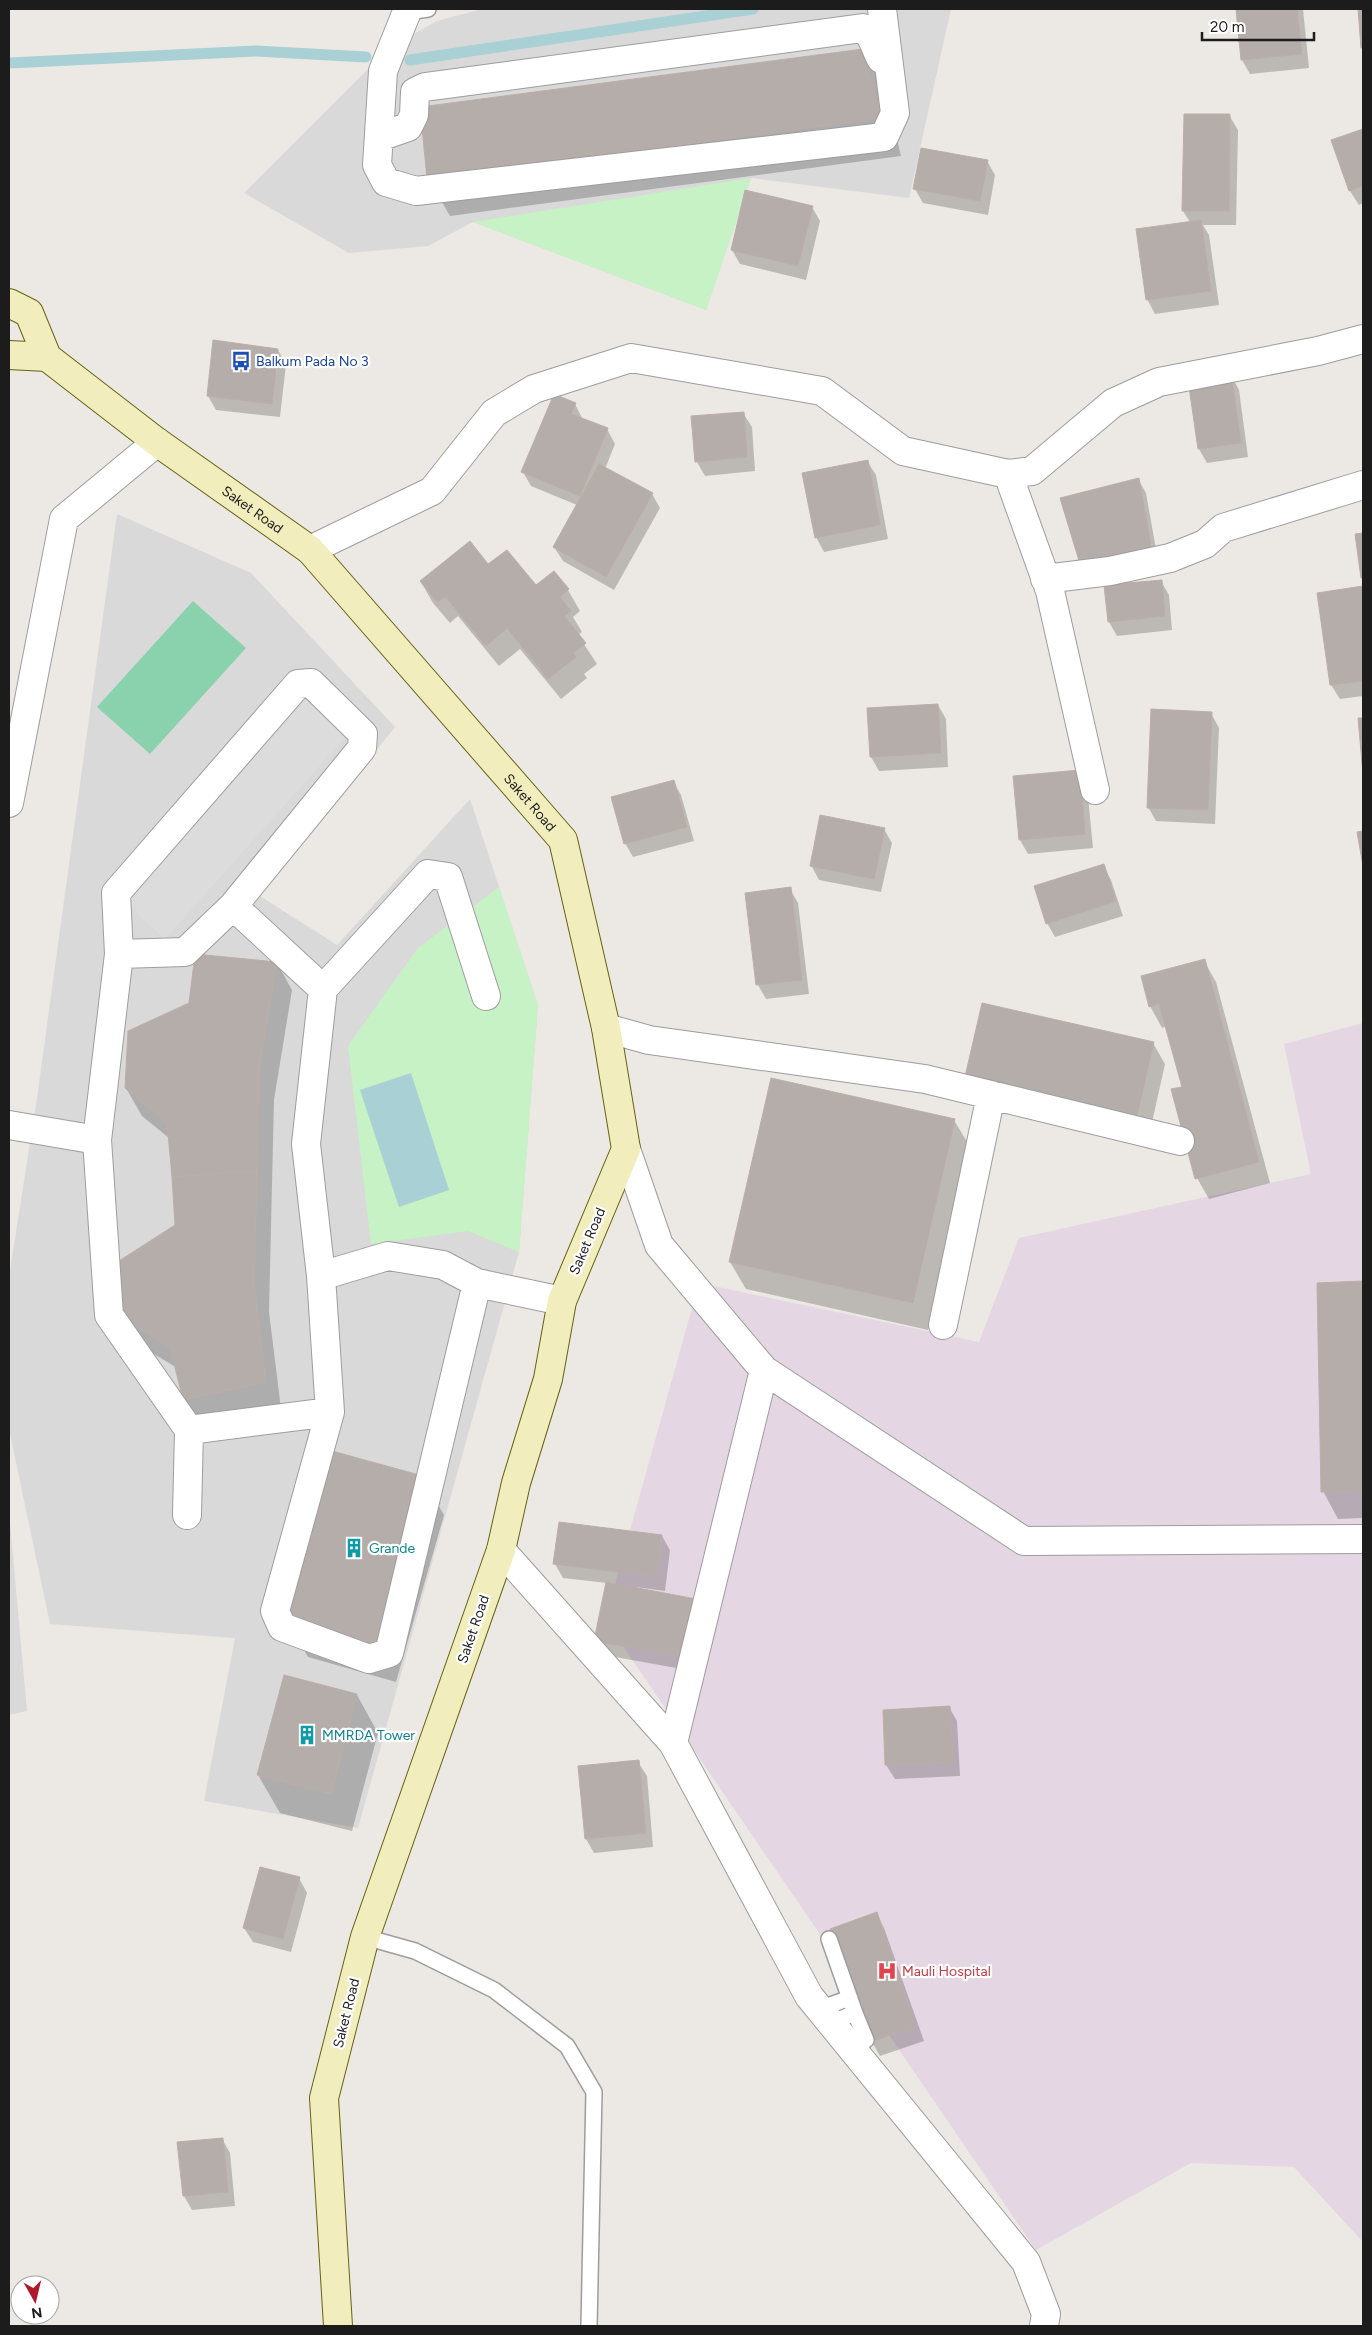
<svg xmlns="http://www.w3.org/2000/svg" width="1372" height="2335" viewBox="0 0 1372 2335" font-family="Figtree,sans-serif">
<style>
.residential{fill:#dad9d9}
.industrial{fill:#e4d6e3}
.park{fill:#c6f2c5}
.pitch{fill:#8ad2ae}
.parking{fill:#dcdcdc}
.water{fill:#a9d0d5}
.shadow{fill:#0003}
.lines{fill:none;stroke-linecap:round;stroke-linejoin:round}
.stream{stroke:#a9d0d5;stroke-width:11}
.building{fill:#b5ada9;stroke:#bcaea7}
.lane-casing{stroke:#9d9d9d;stroke-width:18}
.street-casing{stroke:#9d9d9d;stroke-width:30}
.secondary-casing{stroke:#646412;stroke-width:30}
.lane{stroke:#fff;stroke-width:15}
.street{stroke:#fff;stroke-width:28}
.secondary{stroke:#f1edbd;stroke-width:28}
.labels{text-anchor:middle;stroke-width:4.5;stroke-linejoin:round;paint-order:stroke}
.transit-label{font-size:14px;fill:#164399;stroke:#fff;text-anchor:start}
.street-label{font-size:14px;fill:#1c1c1c;stroke:#fff}
.culture-label{font-size:14px;fill:#0d838f;stroke:#fff;text-anchor:start}
.health-label{font-size:14px;fill:#be3a42;stroke:#fff;text-anchor:start}
</style>
<rect width="100%" height="100%" fill="#ece8e3"/>
<path class="residential" d="M482,9H951L909,198L751,178L706,310L473,222L428,246L349,253L244,193L390,47L437,21Z
M117,514L251,573L395,727L260,896L337,945L470,799L538,1005L519,1252L358,1828L204,1801L235,1638L50,1624L9,1429V1277L37,1098Z
M9,1512L27,1711L9,1715Z"/>
<path class="industrial" d="M1363,1023V2242L1294,2167L1191,2163L1036,2250L605,1620L699,1283L979,1342L1019,1238L1311,1174L1284,1044Z"/>
<path class="park" d="M751,178L706,310L473,222Z
M499,887L538,1005L519,1252L468,1231L371,1244L348,1046L418,948Z"/>
<path class="pitch" d="M193,601L246,648L150,754L97,707Z"/>
<path class="parking" d="M308,697L349,733L165,939L125,903Z"/>
<path class="water" d="M411,1073L449,1190L399,1207L360,1090Z"/>
<path class="shadow" d="M1237,9H1303L1309,68L1250,74L1242,60Z
M862,50L884,88L901,156L450,216L428,178Z
M1229,115L1238,130L1236,225H1203L1209,235L1219,305L1155,314L1147,299L1190,222L1183,211Z
M1363,130V203L1359,205L1350,191L1333,140Z
M987,161L995,175L988,215L923,203L915,189Z
M812,207L820,221L806,280L740,264L732,250Z
M278,350L286,364L280,417L216,410L208,396Z
M1231,375L1239,390L1248,457L1207,463L1199,449L1189,381Z
M575,404L583,420L607,429L615,444L605,469L652,494L660,508L614,590L563,561L554,547L577,505L531,486L523,472Z
M743,413L752,427L755,471L705,476L697,462Z
M867,461L876,475L888,539L824,552L816,537Z
M1138,479L1146,493L1159,566L1090,577Z
M1363,535V580L1356,536Z
M488,566L536,587L554,573L568,590L580,611L573,617L582,632L578,635L597,664L584,674L587,678L561,699L520,649L499,666L458,616L450,623L433,603L421,582Z
M1161,581L1169,595L1172,630L1117,636L1109,622Z
M1363,587V696L1340,699L1331,685L1319,594Z
M938,705L946,719L948,767L879,771L871,757Z
M1211,713L1219,728L1215,824L1156,821L1148,807Z
M673,781L681,795L694,841L633,857L625,843Z
M1087,786L1093,848L1028,854L1020,840Z
M884,829L892,843L881,892L819,880L811,865Z
M1103,865L1111,880L1123,916L1055,937L1047,923Z
M790,889L798,903L809,994L766,999L758,985L746,894Z
M1204,961L1216,982L1270,1183L1209,1199L1197,1178L1183,1088L1167,1026L1162,1028L1150,1006Z
M277,963L292,990L274,1100L269,1312L281,1409L200,1427L184,1399L177,1368L141,1346L125,1318L176,1226L169,1138L142,1116L126,1088Z
M1153,1043L1165,1064L1149,1136L979,1098Z
M954,1120L970,1147L928,1330L746,1289L730,1262Z
M1363,1283V1518L1338,1519L1323,1491L1318,1284Z
M422,1477L444,1515L396,1682L308,1657L286,1619Z
M662,1536L670,1550L665,1591L636,1587L635,1589L693,1671L604,1655L596,1641L607,1583L563,1578L555,1564Z
M357,1695L378,1733L352,1831L280,1813L258,1775Z
M949,1707L957,1721L960,1776L895,1779L886,1765L884,1711Z
M638,1762L647,1776L653,1847L594,1853L586,1839Z
M299,1878L307,1893L291,1952L253,1942L244,1928Z
M876,1914L884,1928L924,2041L880,2056L872,2042Z
M222,2139L230,2153L235,2206L192,2210L184,2196Z"/>
<g class="lines">
<path class="stream" d="M410,60L753,9
M9,63L256,51L366,57"/>
</g>
<path class="building" d="M1236,9H1297L1302,54L1241,60Z
M1358,9H1363V48H1361Z
M863,49L881,118L427,178L420,107Z
M1184,114H1230L1229,211H1182Z
M1363,129V186L1349,191L1331,140Z
M921,148L988,160L980,201L913,189Z
M745,190L813,206L798,266L731,250Z
M1201,220L1211,291L1146,300L1136,229Z
M213,340L278,349L272,404L207,396Z
M1231,374L1241,443L1198,449L1188,380Z
M554,394L576,403L571,414L608,428L580,496L521,472Z
M744,412L747,457L695,462L691,416Z
M868,460L880,525L815,538L802,473Z
M599,464L653,493L606,577L553,547Z
M1139,478L1152,552L1080,564L1060,498Z
M1363,533V577L1361,578L1355,534Z
M470,541L488,564L507,550L536,585L554,571L569,589L560,597L571,611L564,616L586,643L573,653L576,657L548,679L507,628L486,646L445,596L437,602L420,581Z
M1162,580L1165,616L1108,622L1104,585Z
M1363,586V681L1330,685L1317,593Z
M938,704L941,753L870,757L867,708Z
M1151,709L1212,712L1208,810L1147,808Z
M1358,718H1363V774Z
M1080,770L1085,834L1019,840L1013,776Z
M674,780L687,827L624,844L611,797Z
M820,815L885,828L874,879L810,866Z
M1363,831V866L1357,832Z
M1104,864L1116,901L1046,924L1034,886Z
M791,887L802,980L756,985L745,893Z
M195,954L277,962L259,1072L257,1171L172,1177L167,1123L125,1088L128,1031L189,1003Z
M1205,959L1259,1162L1195,1179L1171,1089L1182,1087L1159,1004L1149,1007L1141,976Z
M982,1003L1154,1042L1137,1115L965,1077Z
M771,1078L955,1119L913,1303L729,1262Z
M257,1171L254,1283L266,1382L183,1400L170,1347L124,1319L119,1261L175,1225L172,1177Z
M1363,1281V1491L1321,1492L1317,1283Z
M332,1451L423,1476L375,1644L285,1619Z
M559,1522L662,1535L657,1577L553,1564Z
M606,1582L696,1599L685,1657L594,1641Z
M284,1675L357,1694L331,1794L257,1775Z
M950,1706L953,1762L885,1765L883,1710Z
M639,1760L646,1833L585,1839L578,1766Z
M260,1867L300,1877L283,1939L243,1928Z
M877,1912L916,2026L871,2042L830,1929Z
M223,2138L228,2192L183,2196L177,2142Z"/>
<g class="lines">
<defs>
<path id="lane" d="M407,12L428,9
M365,1937L415,1951L494,1990L567,2046L594,2092L589,2326
M829,1939L855,2013L830,2023
M819,2009L850,1998
M855,2013L866,2040"/>
<path id="street" d="M408,9L383,71L377,165L386,182L416,191L884,137L895,113L882,9
M379,137L408,127L414,115L415,92L425,87L863,28C874,36 874,47 881,59H884
M1008,474L1032,471L1113,403L1159,382L1318,351L1363,339
M310,550L432,491L494,413L534,389L631,358L822,391L903,451L1008,474L1050,591L1095,790
M1045,579L1110,571L1170,558L1205,544L1223,528L1363,485
M9,803L64,519L157,442
M233,906L185,952L119,954L97,1140L109,1315L189,1430L330,1412
M119,954L116,893L298,684L311,683L363,734L362,748L233,906L323,989
M486,996L448,877L428,874L323,989L306,1144L321,1276L388,1256L443,1265L477,1283L562,1301
M606,1028L649,1040L925,1079L1180,1141
M9,1125L97,1140
M626,1149L659,1245L764,1370L1024,1541L1363,1539
M321,1276L330,1412L275,1611L282,1627L369,1659L389,1653L477,1283
M943,1325L991,1095
M187,1515L189,1430
M501,1550L673,1743L809,1996L1026,2262L1046,2314L1044,2326
M673,1743L764,1370"/>
<g id="secondary">
<path id="s1" d="M9,303L29,313L47,357L157,442L310,550L563,840L606,1028L626,1149L562,1301L548,1379L516,1483L501,1550L365,1937L324,2098L338,2326"/>
<path d="M9,355L47,357"/>
</g>
</defs>
<use href="#lane" class="lane-casing"/>
<use href="#street" class="street-casing"/>
<use href="#secondary" class="secondary-casing"/>
<use href="#lane" class="lane"/>
<use href="#street" class="street"/>
<use href="#secondary" class="secondary"/>
</g>
<defs>
<symbol id="bus-bare" viewBox="-9 -9 18 18"><path d="M-5-6H5V4H4V6H2V4H-2V6H-4V4H-5ZM-3.5-4V0h7V-4ZM-3.5 1.2v1.5H-2V1.2ZM2 1.2v1.5H3.5V1.2Z" fill="#1a4fb4" stroke="#fff" stroke-width="2.5" paint-order="stroke"/></symbol>
<symbol id="building-bare" viewBox="-9 -9 18 18"><path d="M-4-6H4V6H1V3H-1V6H-4ZM-2.5-4.3h1.7v1.8h-1.7ZM.8-4.3h1.7v1.8H.8ZM-2.5-1h1.7V.8h-1.7ZM.8-1h1.7V.8H.8Z" fill="#0f9aa8" stroke="#fff" stroke-width="2.5" paint-order="stroke"/></symbol>
<symbol id="hospital-bare" viewBox="-9 -9 18 18"><path d="M-5-5h3v3.5h4V-5h3V5h-3V1.5h-4V5h-3Z" fill="#e0444e" stroke="#fff" stroke-width="2.5" paint-order="stroke"/></symbol>
</defs>
<g fill-rule="evenodd">
<use href="#bus-bare" x="227" y="347" width="28" height="28"/>
<use href="#building-bare" x="340" y="1534" width="28" height="28"/>
<use href="#building-bare" x="293" y="1721" width="28" height="28"/>
<use href="#hospital-bare" x="873" y="1957" width="28" height="28"/>
</g>
<g class="labels">
<g class="transit-label">
<text x="256" y="366">Balkum Pada No 3</text>
</g>
<g class="street-label">
<text dy="5" stroke="none"><textPath href="#s1" startOffset="326">Saket Road</textPath></text>
<text dy="5" stroke="none"><textPath href="#s1" startOffset="731">Saket Road</textPath></text>
<text transform="translate(587 1241) rotate(-67)" y="5">Saket Road</text>
<text transform="translate(473 1629) rotate(-71)" y="5">Saket Road</text>
<text transform="translate(346 2013) rotate(-76)" y="5">Saket Road</text>
</g>
<g class="culture-label">
<text x="369" y="1553">Grande</text>
<text x="322" y="1740">MMRDA Tower</text>
</g>
<g class="health-label">
<text x="902" y="1976">Mauli Hospital</text>
</g>
</g>
<rect width="1372" height="2335" fill="none" stroke="#1c1c1c" stroke-width="20"/>
<g transform="translate(35 2300) rotate(172)"><circle r="24" fill="#ffffff" stroke="#a4a4a4"/>
<path d="M0-4L9 19L0 12L-9 19Z" fill="#b0192a"/>
<text y="-8" font-size="14" font-weight="bold" text-anchor="middle" fill="#1c1c1c">N</text>
</g>
<path d="M1202 32v8h112v-8" fill="none" stroke="#1c1c1c" stroke-width="2.5"/>
<text x="1210" y="32" font-size="15" fill="#1c1c1c" stroke="#ffffff" stroke-width="4" paint-order="stroke">20 m</text>
</svg>
